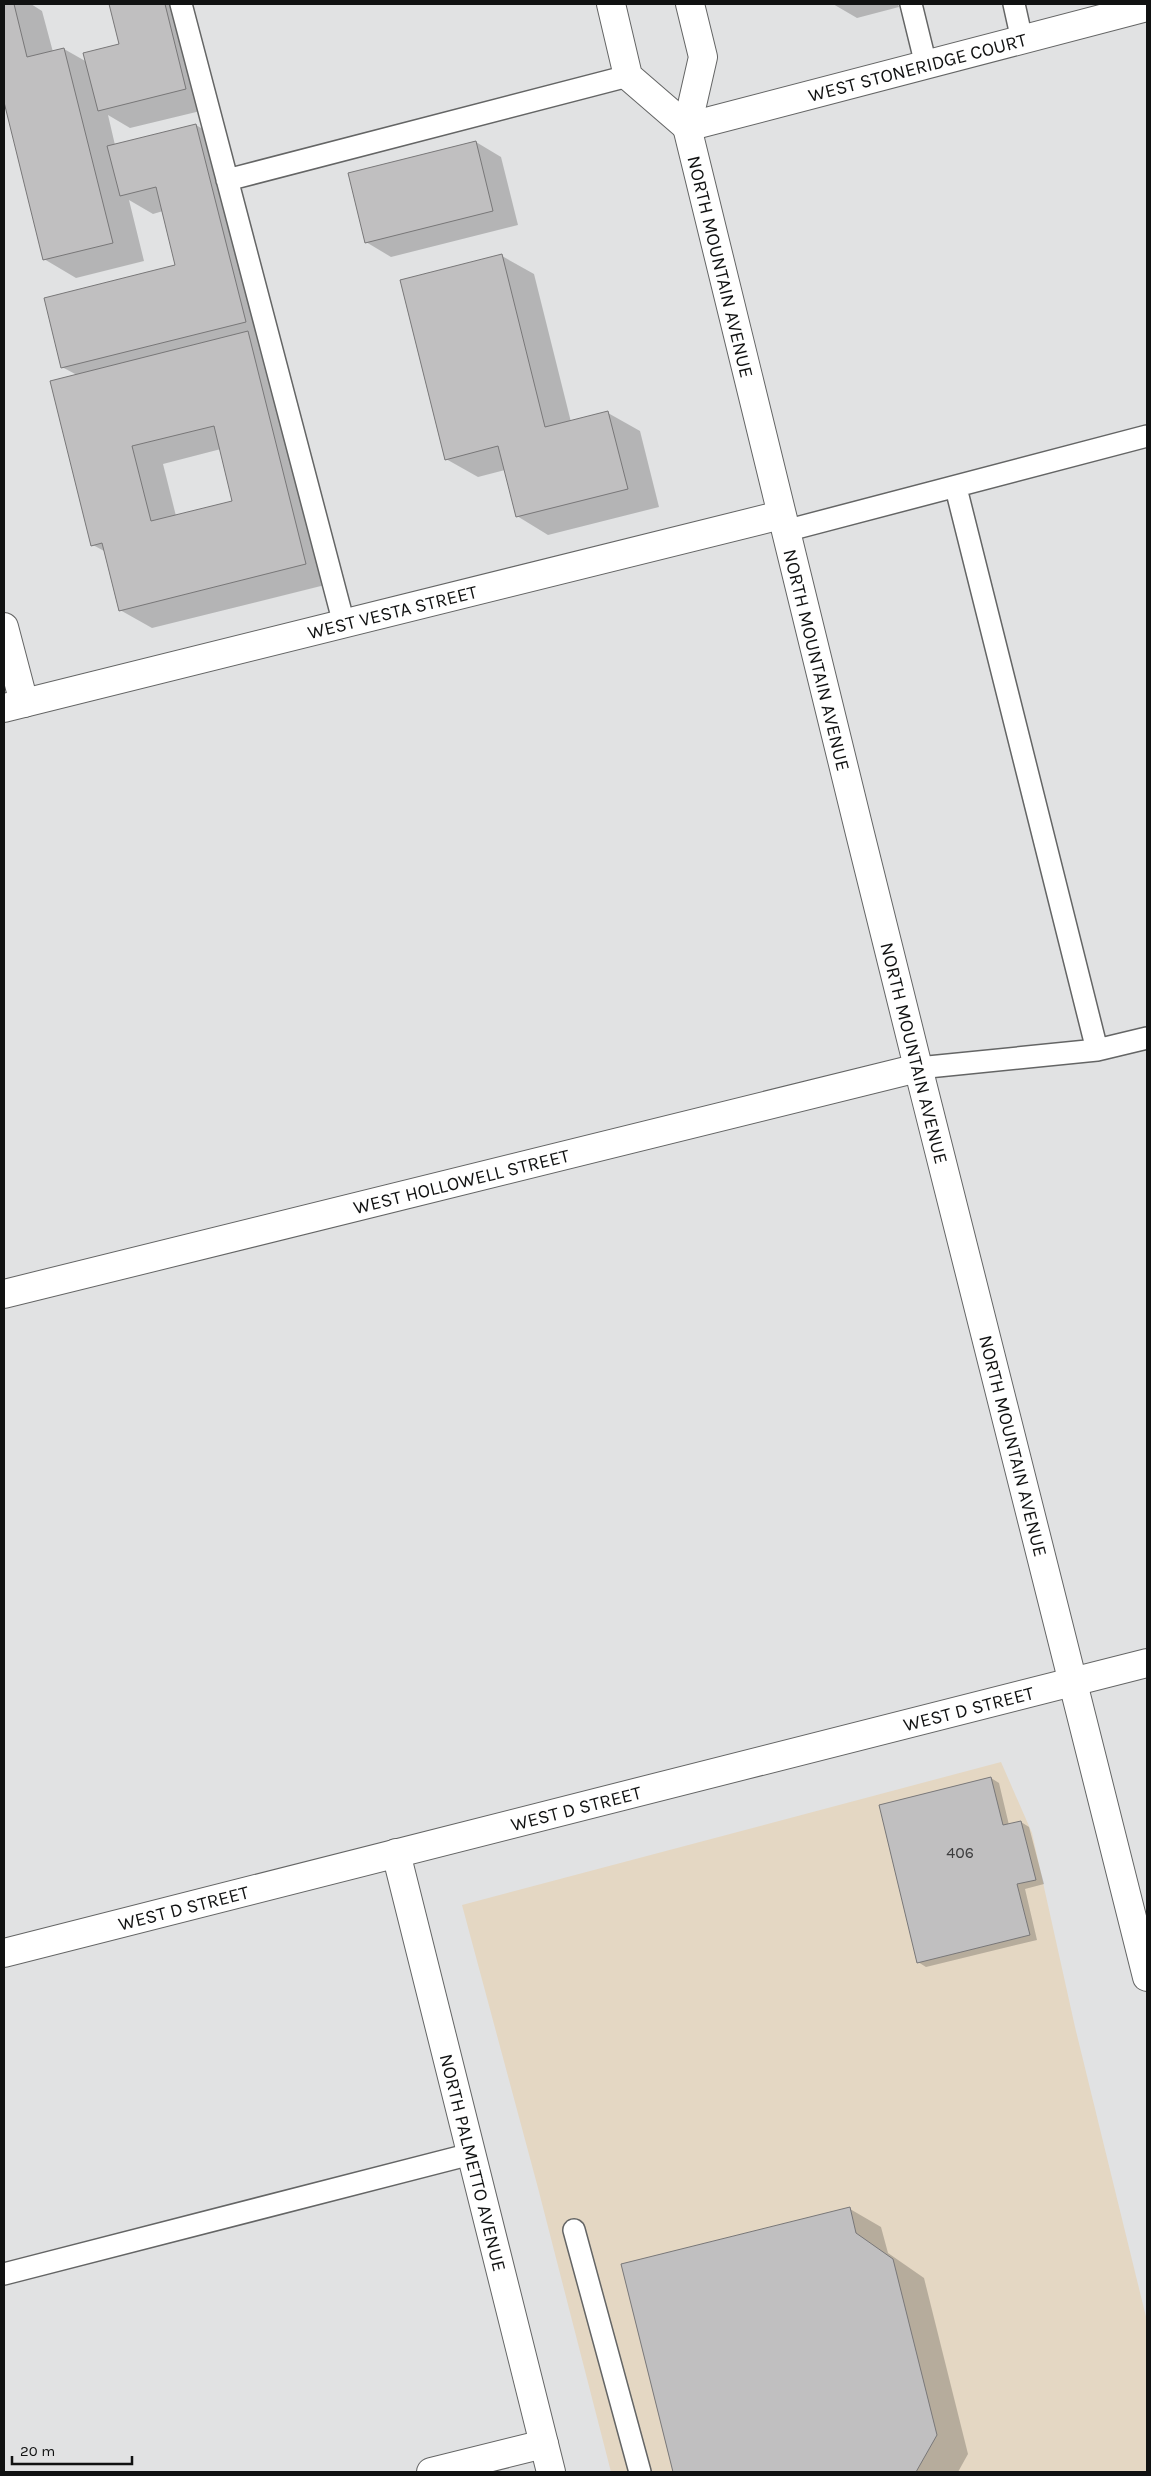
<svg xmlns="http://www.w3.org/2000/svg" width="1151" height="2476" viewBox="0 0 1151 2476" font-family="Karla,sans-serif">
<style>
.commercial{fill:#e4d7c3}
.shadow{fill:#0003;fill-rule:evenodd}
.building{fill:#c0bfc0;stroke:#787778;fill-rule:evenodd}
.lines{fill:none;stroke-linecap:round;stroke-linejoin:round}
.lane-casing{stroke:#646565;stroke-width:24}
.street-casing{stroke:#646565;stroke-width:30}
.secondary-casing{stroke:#646565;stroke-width:30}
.lane{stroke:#fff;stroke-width:21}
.street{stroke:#fff;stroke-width:28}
.secondary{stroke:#fff;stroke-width:28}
.labels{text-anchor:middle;stroke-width:4;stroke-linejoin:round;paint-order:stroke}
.number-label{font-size:16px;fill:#3d3d3e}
.street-label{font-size:19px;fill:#111212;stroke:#e1e2e3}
</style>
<rect width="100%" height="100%" fill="#e1e2e3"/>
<path class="commercial" d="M1001,1762L1032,1833L1075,2027L1147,2321V2472H611L538,2188L462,1905Z"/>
<path class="shadow" d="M4,4H31L42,11L53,52L64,49L87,62L121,45L110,4H192L217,107L130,128L108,115L115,145L196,125L228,144L337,582L152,628L120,610L106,552L93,545L77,375L62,367L177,266L163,211L153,214L129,200L144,261L76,278L44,259L4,97ZM221,449L234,502L176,516L163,464Z
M833,4H898L899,7L857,18Z
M476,142L501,157L518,225L391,257L366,242Z
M502,256L534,274L571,422L608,413L640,431L659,507L548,535L517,516L505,470L478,477L446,459Z
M991,1778L999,1783L1009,1825L1021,1822L1029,1827L1044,1884L1025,1889L1037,1940L926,1967L918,1962Z
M850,2209L881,2227L888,2253L924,2278L968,2454L958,2472H674L622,2265Z"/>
<path class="building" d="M4,4H14L27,57L64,48L113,243L43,260L4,102Z
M109,4H165L186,89L98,111L83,53L119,44Z
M196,124L246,322L61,368L44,298L175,265L156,187L120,196L107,146Z
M476,141L493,211L365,243L348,173Z
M502,254L545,427L608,411L628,489L516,517L498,446L445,460L400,280Z
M248,331L306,564L119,611L102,543L91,546L50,381ZM214,426L232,501L151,521L132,446Z
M991,1777L1003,1825L1021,1821L1036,1880L1017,1884L1030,1935L917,1963L879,1805Z
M850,2207L856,2233L893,2259L937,2435L916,2472H673L621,2264Z"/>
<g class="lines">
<defs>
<path id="lane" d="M181,4L344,624
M911,4L926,65
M1014,4L1022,40
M227,180L628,76
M956,488L1097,1050
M785,531L1147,436
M918,1068L1097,1050L1147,1038
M574,2230L640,2472
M4,2274L471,2154"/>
<g id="street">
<path id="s1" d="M687,127L1147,7"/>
<path d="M4,627L24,703"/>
<path id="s2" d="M4,708L781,515"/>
<path id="s3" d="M4,1294L918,1068"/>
<path id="s4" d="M396,1853L551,2472"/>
<path d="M431,2472L544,2444"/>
</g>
<g id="secondary">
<path d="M611,4L628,76L687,127"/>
<path id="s5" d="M690,4L703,57L687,127C763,441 840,754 918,1067C994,1370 1072,1673 1147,1977"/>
<path id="s6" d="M4,1953L1147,1663"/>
</g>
</defs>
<use href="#lane" class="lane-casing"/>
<use href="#street" class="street-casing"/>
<use href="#secondary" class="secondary-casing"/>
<use href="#lane" class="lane"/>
<use href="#street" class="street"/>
<use href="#secondary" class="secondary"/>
</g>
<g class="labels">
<g class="number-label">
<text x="960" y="1858">406</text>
</g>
<g class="street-label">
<text dy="7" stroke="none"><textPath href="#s1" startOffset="238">WEST STONERIDGE COURT</textPath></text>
<text dy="7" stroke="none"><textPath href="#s5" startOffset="270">NORTH MOUNTAIN AVENUE</textPath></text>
<text dy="7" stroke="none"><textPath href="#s2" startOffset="400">WEST VESTA STREET</textPath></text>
<text dy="7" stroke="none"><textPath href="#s5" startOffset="675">NORTH MOUNTAIN AVENUE</textPath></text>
<text dy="7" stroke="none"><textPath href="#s5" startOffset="1080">NORTH MOUNTAIN AVENUE</textPath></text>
<text dy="7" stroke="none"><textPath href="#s3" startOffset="471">WEST HOLLOWELL STREET</textPath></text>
<text dy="7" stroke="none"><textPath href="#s5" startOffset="1485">NORTH MOUNTAIN AVENUE</textPath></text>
<text dy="7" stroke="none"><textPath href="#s6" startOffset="995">WEST D STREET</textPath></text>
<text dy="7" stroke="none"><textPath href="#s6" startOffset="590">WEST D STREET</textPath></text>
<text dy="7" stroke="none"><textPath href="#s6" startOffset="185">WEST D STREET</textPath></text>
<text dy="7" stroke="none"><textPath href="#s4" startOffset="319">NORTH PALMETTO AVENUE</textPath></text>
</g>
</g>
<rect width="1151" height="2476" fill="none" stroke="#111212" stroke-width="10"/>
<path d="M12 2456v8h120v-8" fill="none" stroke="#111212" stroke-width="2.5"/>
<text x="20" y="2456" font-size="15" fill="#111212" stroke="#e1e2e3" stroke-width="4" paint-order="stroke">20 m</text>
</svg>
